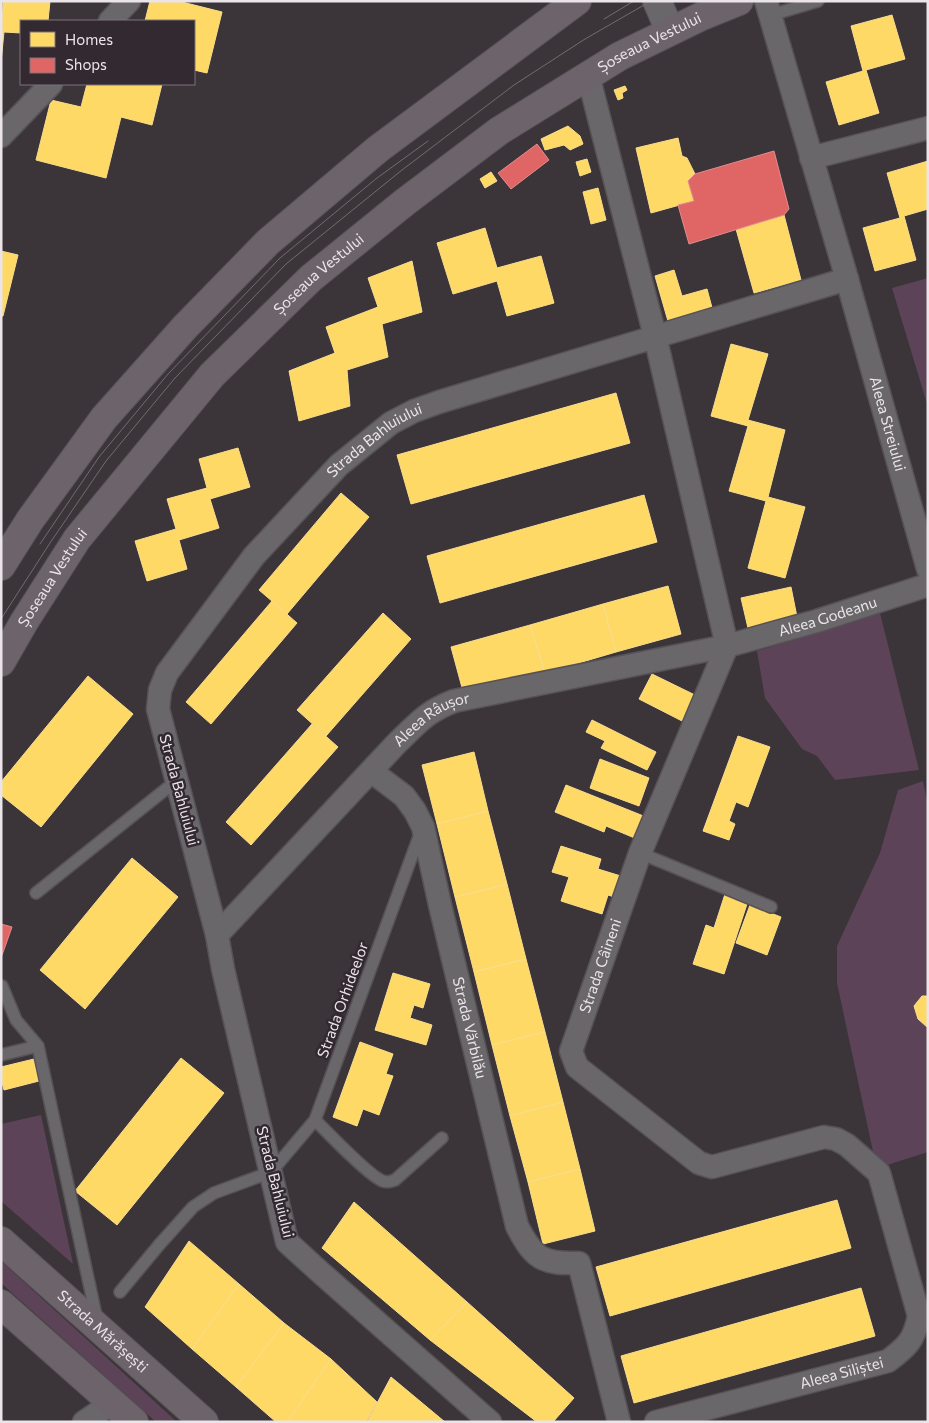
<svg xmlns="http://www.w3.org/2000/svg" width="929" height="1423" viewBox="0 0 929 1423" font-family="Commissioner,sans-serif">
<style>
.green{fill:#5c4357}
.homes{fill:#ffd966;stroke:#f9dd8d}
.shops{fill:#e06666;stroke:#e38c8d}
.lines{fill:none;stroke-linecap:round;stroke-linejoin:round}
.service-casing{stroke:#565256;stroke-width:14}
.minor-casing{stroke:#565256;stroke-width:25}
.tertiary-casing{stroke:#565256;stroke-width:30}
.secondary-casing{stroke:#565256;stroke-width:30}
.service{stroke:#6a676a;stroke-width:11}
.minor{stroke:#6a676a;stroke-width:22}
.tertiary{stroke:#6a676a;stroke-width:28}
.secondary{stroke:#6c646a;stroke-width:28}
.tram{stroke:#716c70;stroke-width:1}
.labels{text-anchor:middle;stroke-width:5;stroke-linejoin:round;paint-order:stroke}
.street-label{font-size:15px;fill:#ebe5e9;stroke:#322931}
</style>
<rect width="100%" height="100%" fill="#3b353a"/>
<path class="green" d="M928,278V407L892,288Z
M880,613L919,770L835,780L817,756L802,749L765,698L757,651Z
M923,781L928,806V1152L887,1165L874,1156L837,983V946L880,853L898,790Z
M41,1115L73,1264L1,1201V1124Z
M1,1261L177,1422H156L1,1283Z"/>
<path class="homes" d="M3,1H50L48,21H21V33L4,32L1,62Z
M150,1H178L222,12L207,73L194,70V21H145Z
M892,15L905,59L866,70L879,113L839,125L826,82L863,71L851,26Z
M87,84H162L152,125L121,117L106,178L36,160L51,100L81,107Z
M625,86L627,90L622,93L623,98L618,100L614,90Z
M568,126L580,136L583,144L570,150L564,145L545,150L541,139Z
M678,138L682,156L687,158L695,174L688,181L694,201L651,213L636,148Z
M587,159L591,172L580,176L576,162Z
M928,161V209L904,216L916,260L875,271L863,228L900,218L887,173Z
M491,172L497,181L485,188L480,179Z
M598,188L606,220L591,224L583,192Z
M784,215L801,280L754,293L736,229Z
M485,228L497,268L541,256L554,303L507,316L497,281L453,294L437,243Z
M1,251L18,255L3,316H1Z
M412,261L422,312L382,324L388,357L347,370L350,406L299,421L289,371L335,353L326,327L378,307L368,278Z
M674,270L682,296L707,289L714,315L670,328L655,276Z
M731,344L768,354L748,420L785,430L768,497L805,507L785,578L748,568L766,501L729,491L748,426L711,416Z
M616,393L630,443L411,504L397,455Z
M238,448L250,487L210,499L219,528L179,540L187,569L147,581L135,541L176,529L167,499L207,488L199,459Z
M341,493L369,517L287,614L259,590Z
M644,495L657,542L440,603L427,556Z
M668,586L681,634L616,652L603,604Z
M791,587L797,617L748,628L741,598Z
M272,601L297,623L211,724L186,702Z
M603,604L616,652L545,673L530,625Z
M383,613L411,639L326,736L297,710Z
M530,625L545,673L464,695L451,647Z
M652,674L697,696L684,722L639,699Z
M88,676L133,714L41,827L1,795V782Z
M592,720L656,752L647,770L601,748L605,741L586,732Z
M312,724L338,747L251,845L226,822Z
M738,736L770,747L748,807L736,802L729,821L735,824L729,840L703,831Z
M474,752L488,811L437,824L422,765Z
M600,759L649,778L639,806L590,788Z
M566,785L646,817L637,839L606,826L604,832L555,812Z
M488,811L507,884L455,897L437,824Z
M561,846L601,859L598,869L624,877L617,898L608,895L602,914L561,901L569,877L552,872Z
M132,858L178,897L85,1009L40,970Z
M507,884L526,959L474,972L455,897Z
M725,894L748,901L724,974L693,964L706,925L714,928Z
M750,905L781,917L767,955L736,943Z
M526,959L545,1032L492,1045L474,972Z
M393,973L430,984L423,1008L414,1005L410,1018L432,1025L426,1045L375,1030Z
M922,996H928L927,1027L918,1019L914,1006Z
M545,1032L563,1102L510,1116L492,1045Z
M360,1042L393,1054L386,1074L393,1076L379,1115L363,1109L357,1126L333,1117Z
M181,1058L224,1093L117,1225L75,1191Z
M34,1059L39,1081L4,1090L1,1078V1067Z
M563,1102L580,1169L528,1182L510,1116Z
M580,1169L595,1231L543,1244L528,1182Z
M837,1200L851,1248L610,1316L596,1267Z
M354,1202L467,1302L430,1340L322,1248Z
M189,1241L239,1284L192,1349L145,1307Z
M239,1284L284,1323L236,1387L192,1349Z
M861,1288L875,1336L634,1403L621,1356Z
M467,1302L574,1398L553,1422H537L430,1340Z
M284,1323L331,1359L287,1422H276L236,1387Z
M331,1359L377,1402L366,1422H287Z
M391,1377L445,1422H367Z"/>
<path class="shops" d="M537,144L549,160L511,189L498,173Z
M774,151L789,209L784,215L689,244L678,205L694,201L688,181L695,174Z
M1,924L12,927L1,958Z"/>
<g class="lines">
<defs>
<path id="service" d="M771,15L818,1
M640,853L771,907
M36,893L176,781
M2,986L16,1020L38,1046L97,1320
M1,1055L38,1046
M315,1120C326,1131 371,1178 383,1181C387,1183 391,1181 395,1180L442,1138
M120,1292L159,1245L193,1207L214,1193L271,1172L315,1120L420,834"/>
<g id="minor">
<path id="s1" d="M766,1L847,279L928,569"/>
<path d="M110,21L129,1"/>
<path d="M588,75L655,336L727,646"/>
<path d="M1,136L51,84"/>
<path d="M811,158L928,128"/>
<path id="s2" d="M371,771L404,796L415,811L423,827L440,905L517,1226C534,1259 542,1264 579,1263L619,1422"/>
<path id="s3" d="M217,935L397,743C418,723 426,712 454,701L727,646L817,621L928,585"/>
<path d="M84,1422L112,1403"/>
<path id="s4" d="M490,1422L320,1272L287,1242L223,969L217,935L158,709L160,690L167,673L254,556L339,465L391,423L414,411L439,402L847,279"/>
<path id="s5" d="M656,1422L888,1361C908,1346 914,1340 919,1316L879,1173L847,1145L836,1139L824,1137L712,1167L699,1163L577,1067L571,1051L640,853L727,646"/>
</g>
<path id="tertiary" d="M657,1L670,31"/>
<g id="secondary">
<path d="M1,566L30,520L104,418L185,327L268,242L378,149L577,1"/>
<path id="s6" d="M1,662L24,622L77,539L212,375L311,278L405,202L499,131L620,56L702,16L739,1"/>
<path id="s7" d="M1,1241L204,1422"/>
<path d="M1,1304L134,1422"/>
</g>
</defs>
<use href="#service" class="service-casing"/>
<use href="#minor" class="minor-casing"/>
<use href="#tertiary" class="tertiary-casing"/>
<use href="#secondary" class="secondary-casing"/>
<use href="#service" class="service"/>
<use href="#minor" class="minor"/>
<use href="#tertiary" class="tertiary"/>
<use href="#secondary" class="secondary"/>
<path class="tram" d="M604,19L634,1
M40,544L99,457L168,374L280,258L377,178L428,141
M1,619L50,543L106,461L175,378L286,264L402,170L514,85L585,39L651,1"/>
</g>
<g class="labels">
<g class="street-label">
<text dy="5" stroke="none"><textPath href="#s6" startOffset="909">Șoseaua Vestului</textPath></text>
<text dy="5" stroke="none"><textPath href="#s6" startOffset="504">Șoseaua Vestului</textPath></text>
<text dy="5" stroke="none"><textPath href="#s1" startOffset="440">Aleea Streiului</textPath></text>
<text dy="5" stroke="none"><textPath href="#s4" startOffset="1171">Strada Bahluiului</textPath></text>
<text dy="5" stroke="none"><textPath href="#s6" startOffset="99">Șoseaua Vestului</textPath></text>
<text dy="5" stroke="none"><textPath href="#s3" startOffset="718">Aleea Godeanu</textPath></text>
<text dy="5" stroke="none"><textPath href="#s3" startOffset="306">Aleea Râușor</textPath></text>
<text transform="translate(179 790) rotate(75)" y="5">Strada Bahluiului</text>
<text dy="5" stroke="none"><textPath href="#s5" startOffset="904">Strada Câineni</textPath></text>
<text transform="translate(343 1000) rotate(-70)" y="5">Strada Orhideelor</text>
<text dy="5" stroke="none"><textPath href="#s2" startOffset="284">Strada Vărbilău</textPath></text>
<text transform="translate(275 1182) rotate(76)" y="5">Strada Bahluiului</text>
<text dy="5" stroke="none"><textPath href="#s7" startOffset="136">Strada Mărășești</textPath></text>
<text dy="5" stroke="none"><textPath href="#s5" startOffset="192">Aleea Siliștei</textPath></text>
</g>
</g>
<rect width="929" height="1423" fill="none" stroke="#ebe5e9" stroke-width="5"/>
<rect x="20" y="20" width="175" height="65" fill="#322931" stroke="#7c747b"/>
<rect x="30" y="32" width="25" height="15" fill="#ffd966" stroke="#7c747b"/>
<text x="65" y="45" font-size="15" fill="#ebe5e9">Homes</text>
<rect x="30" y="58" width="25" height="15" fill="#e06666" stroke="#7c747b"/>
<text x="65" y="70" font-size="15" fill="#ebe5e9">Shops</text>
</svg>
